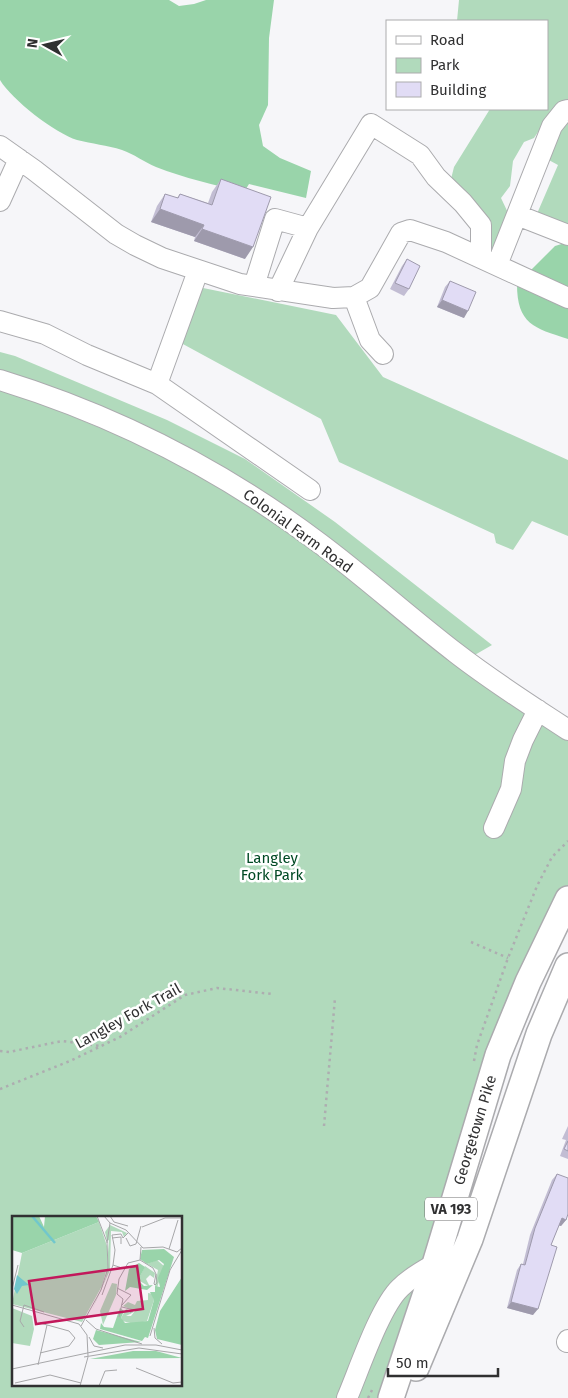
<svg xmlns="http://www.w3.org/2000/svg" width="568" height="1398" viewBox="0 0 568 1398" font-family="'Fira Sans',sans-serif">
<style>
.green{fill:#b1dabc;fill-rule:evenodd}
.forest{fill:#99d4aa}
.lines{fill:none;stroke-linecap:round;stroke-linejoin:round}
.minor-casing{stroke:#ababae;stroke-width:22}
.major-casing{stroke:#ababae;stroke-width:28}
.path{stroke:#adadb0;stroke-width:2.5;stroke-dasharray:2.5 4;stroke-linecap:butt}
.minor{stroke:#fff;stroke-width:20}
.major{stroke:#fff;stroke-width:25}
.wall{fill:#c2bdd3}
.shaded-wall{fill:#9e9aac}
.building{fill:#e1dcf5;stroke:#9e9aac}
.labels{text-anchor:middle;stroke-width:5;stroke-linejoin:round;paint-order:stroke}
.shield{fill:#fff;stroke:#6e6e6f;stroke-width:1}
.shield-label{font-size:14px;font-weight:bold;fill:#303031}
.street-label{font-size:15px;fill:#303031;stroke:#fff}
.park-label{font-size:15px;fill:#004924;stroke:#fff}
.inset-river{fill:none;stroke:#71c7cc;stroke-width:2.5}
.inset-road{fill:none;stroke:#a7a7a9;stroke-width:1}
.view{fill:#c2185b;fill-opacity:0.15;stroke:#c2185b;stroke-width:2.5}
.inset-edge{fill:none;stroke:#303031;stroke-width:2.5}
</style>
<rect width="100%" height="100%" fill="#f6f6f9"/>
<path class="green" d="M459,0H568V103L542,126L534,138L524,142L513,161L510,186L501,198L510,217L493,252L451,179L454,167L490,109H547V21H457Z
M568,121V236L536,216L558,165L545,158L551,141Z
M203,288L336,315L383,377L568,460V536L532,521L513,550L496,543L494,534L339,462L321,419L181,343Z
M0,352L15,356L167,420L245,459L335,522L492,645L473,656L265,496L0,372Z
M0,389L23,396L120,436L206,478L301,541L363,590L568,741V885L530,953L383,1398H0ZM14,1217H181V1384H14Z"/>
<path class="forest" d="M0,0H169L179,6L194,4L206,0H274L269,38L268,105L259,125L263,146L280,158L311,171L306,198L249,184L244,192C215,185 184,178 156,167C144,162 134,154 122,150C107,145 92,144 77,140C55,133 12,100 0,80Z
M568,242V339C534,328 517,324 517,284L555,246Z"/>
<g class="lines">
<defs>
<path id="minor" d="M0,146L34,170L116,234L135,245L162,258L240,284L333,298L354,297L370,288L401,233L410,230L446,242L568,298
M0,201L19,159
M517,215L568,235
M497,265L552,126L564,111L568,110
M254,286L275,219L308,228L371,124L420,155L436,177L463,203L481,225V257
M278,291L308,228
M354,297L370,340L383,354
M0,321L45,334L87,355L157,384L310,490
M0,380C114,415 222,470 318,542C365,577 409,617 456,653C492,681 530,705 568,730
M157,384L198,271
M494,828L511,789L515,761L523,740L538,710
M567,1342L568,1340
M347,1398C359,1370 380,1307 400,1288C410,1278 422,1271 435,1264"/>
<path id="major" d="M416,1368L470,1239L539,1034L568,966
M391,1398L429,1284L498,1055L528,982L568,899"/>
</defs>
<use href="#minor" class="minor-casing"/>
<use href="#major" class="major-casing"/>
<path class="path" d="M471,942L508,958
M0,1051L9,1052L62,1041L100,1046
M474,1061L477,1045L508,958L537,886L552,857L568,841
M0,1089L70,1061L120,1037L185,995L217,988L272,994
M324,1126L335,998
M368,1398L372,1390"/>
<use href="#minor" class="minor"/>
<use href="#major" class="major"/>
</g>
<path class="wall" d="M221,179L245,259L194,241L195,237L151,222L157,206L165,194L177,198L180,194L208,203L212,192Z
M407,259L409,289L404,296L390,289L402,266Z
M450,281L464,318L437,307L445,287Z
M568,1126V1159L560,1156L566,1140L562,1139Z
M557,1174L566,1220L561,1226L559,1225L551,1245L533,1315L507,1308L517,1270L521,1264H523L530,1235L552,1180Z"/>
<path class="shaded-wall" d="M160,209L204,225L195,237L151,222Z
M202,229L253,247L245,259L194,241Z
M442,300L468,311L464,318L437,307Z
M562,1218L566,1220L561,1226L557,1225Z
M511,1302L538,1309L533,1315L507,1308Z"/>
<path class="building" d="M221,179L271,197L253,247L202,229L204,225L160,209L165,194L178,198L180,194L212,205Z
M407,259L420,266L409,289L395,283Z
M450,281L476,292L468,311L442,300Z
M568,1141V1151L564,1149Z
M557,1174L568,1178V1214L566,1220L562,1218L551,1245L557,1247L538,1309L511,1302L521,1264L525,1265L535,1228Z"/>
<g class="labels">
<rect class="shield" x="425" y="1197.5" width="52" height="23" rx="4"/>
<g class="shield-label">
<text x="451" y="1214">VA 193</text>
</g>
<g class="street-label">
<text transform="translate(298 531) rotate(36)" y="5">Colonial Farm Road</text>
<text transform="translate(128 1016) rotate(-29)" y="5">Langley Fork Trail</text>
<text transform="translate(475 1130) rotate(-73)" y="5">Georgetown Pike</text>
</g>
<g class="park-label">
<text x="272" y="863">Langley<tspan x="272" dy="17">Fork Park</tspan></text>
</g>
</g>
<g transform="translate(12 1216)">
<rect width="170" height="170" fill="#f6f6f9"/>
<path d="M87,6L95,30V52L90,70L70,106L0,88L10,37ZM98,9L115,17L112,21L110,16L99,15L98,54L80,94L94,61L97,24L95,25L93,16ZM145,44L152,50L145,72L143,70L146,54L135,48ZM133,50L143,57L142,62L138,59L134,63L138,71L126,64ZM100,67L105,68L104,79L91,109L88,95ZM136,77L141,78L142,84L135,105L123,108L110,105L109,102L114,93L122,96L114,100H119L123,95L111,90L116,86L123,89L125,85L136,84ZM0,92L20,100L22,113L18,130L0,127Z" fill="#b1dabc"/>
<path d="M0,0H27L32,11L33,0H84L87,6L10,37L0,34ZM152,33L162,41L136,122L133,121L130,125L88,113L89,107L92,111L101,112L108,92L112,95L109,102L113,107L136,105L142,84L138,76H143V70L148,71L146,62L152,48L147,44L135,48L128,43L130,34ZM127,47L133,51L126,64L132,70L141,69L135,74L118,71L113,75L117,53ZM170,61V129L145,123L143,114L148,95ZM84,114L129,126L87,129L81,123ZM121,135H144L170,142L78,143Z" fill="#99d4aa"/>
<path d="M5,59L17,69L10,70L5,78L2,73Z" fill="#71c7cc"/>
<path class="inset-river" d="M20,0L43,27"/>
<path class="inset-road" d="M92,0L98,7L114,14L131,32L151,31L165,36L170,32M98,0L102,6L116,10M130,11L153,2H170M100,22L109,21V28M114,22L118,30L124,28M95,27L98,7M124,28L129,10M129,31L128,44L141,52L144,58M157,33L166,4M113,53L101,49L103,34L100,19L109,18L111,22L116,17M144,58L145,67L143,69L142,68ZM105,72L119,79L110,89M0,73L6,49M90,79L101,49M0,89L67,108L75,119L76,140M110,91L122,94L118,97M107,101L111,83L105,78L107,63L116,47L128,44M74,104L84,113L130,128M69,110L89,74L96,52L95,26L85,0M12,111L8,105L12,89L32,96M142,112L143,122L150,128M138,120L158,54L170,34M77,121L82,130L91,132M28,137L57,130L63,122L57,115L28,107M72,141L127,132L170,138M26,149L35,109M124,152L161,167L170,166M0,153L113,129H144L170,134M3,167L38,159L69,167M68,170L76,141M87,170L93,155L105,154"/>
<path class="view" d="M125,50L131,93L24,108L17,65Z"/>
<rect width="170" height="170" class="inset-edge"/>
</g>
<rect x="386" y="20" width="162" height="90" fill="#ffffff" stroke="#acacad"/>
<rect x="396" y="36" width="25" height="8" fill="#ffffff" stroke="#acacad"/>
<text x="430" y="45" font-size="15" fill="#303031">Road</text>
<rect x="396" y="58" width="25" height="15" fill="#b1dabc" stroke="#acacad"/>
<text x="430" y="70" font-size="15" fill="#303031">Park</text>
<rect x="396" y="82" width="25" height="15" fill="#e1dcf5" stroke="#acacad"/>
<text x="430" y="95" font-size="15" fill="#303031">Building</text>
<g transform="translate(45 45) rotate(278)" stroke="#ffffff" stroke-width="4" paint-order="stroke">
<path d="M0-4L9 19L0 12L-9 19Z" fill="#303031"/>
<text y="-8" font-size="14" font-weight="bold" text-anchor="middle" fill="#303031">N</text>
</g>
<path d="M388 1368v8h110v-8" fill="none" stroke="#303031" stroke-width="2.5"/>
<text x="396" y="1368" font-size="15" fill="#303031" stroke="#ffffff" stroke-width="4" paint-order="stroke">50 m</text>
</svg>
